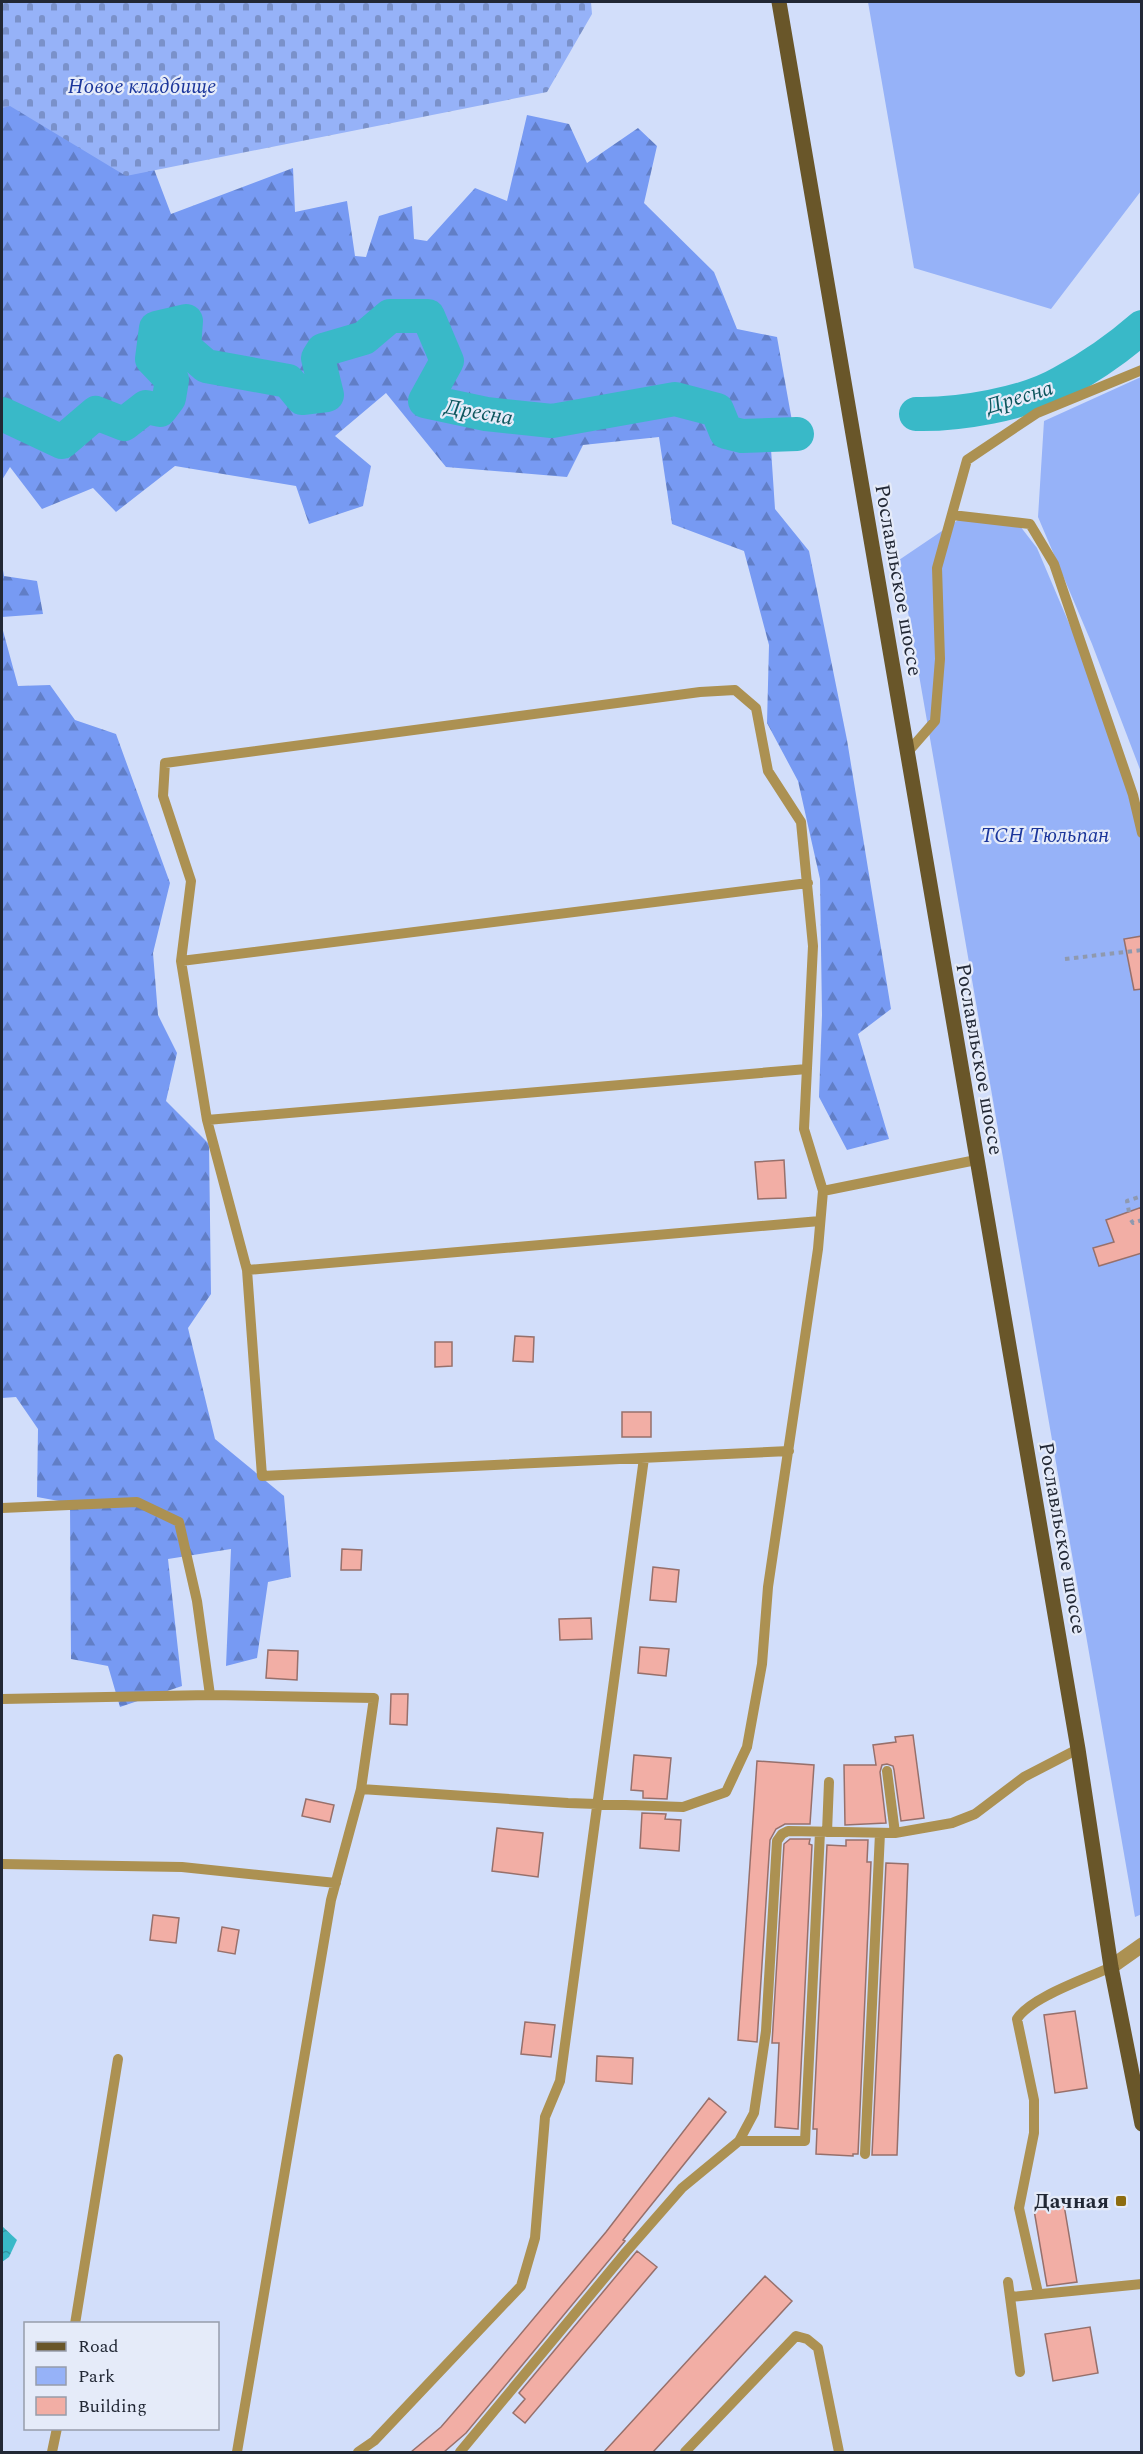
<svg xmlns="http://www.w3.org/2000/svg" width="1143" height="2454" viewBox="0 0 1143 2454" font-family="Spectral,serif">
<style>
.green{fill:#96b2f8}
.forest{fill:url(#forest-firs)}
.cemetery{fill:url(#cemetery-stones)}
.water{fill:url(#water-ripples)}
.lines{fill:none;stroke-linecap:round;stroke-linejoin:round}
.river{stroke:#39b9c8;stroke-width:34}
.building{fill:#f2aea5;stroke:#97706b;stroke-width:1.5}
.path{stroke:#8f99af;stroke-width:4;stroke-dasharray:4.5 4.5;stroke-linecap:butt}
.service{stroke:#ac9152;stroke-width:10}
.minor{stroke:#ac9152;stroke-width:15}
.primary{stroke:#695629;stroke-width:15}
.poi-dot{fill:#8d6c0f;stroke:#e5ebf9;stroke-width:2}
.labels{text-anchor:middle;stroke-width:4.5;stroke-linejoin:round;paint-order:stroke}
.park-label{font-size:21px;font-style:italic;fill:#1b369b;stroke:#e5ebf9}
.street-label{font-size:21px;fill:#222835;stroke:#e5ebf9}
.poi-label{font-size:21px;font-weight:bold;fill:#222835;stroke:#e5ebf9;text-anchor:end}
.water-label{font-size:22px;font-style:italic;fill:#0c555d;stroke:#e5ebf9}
</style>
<defs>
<pattern id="forest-firs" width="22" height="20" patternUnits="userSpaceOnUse" patternTransform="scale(1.5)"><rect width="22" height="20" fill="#779af3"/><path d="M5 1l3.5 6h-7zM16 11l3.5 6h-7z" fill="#617ec6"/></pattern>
<pattern id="cemetery-stones" width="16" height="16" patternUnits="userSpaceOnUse" patternTransform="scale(1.5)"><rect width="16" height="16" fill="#96b2f8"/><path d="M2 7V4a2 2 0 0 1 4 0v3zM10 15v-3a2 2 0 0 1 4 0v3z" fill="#7a91ca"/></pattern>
<pattern id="water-ripples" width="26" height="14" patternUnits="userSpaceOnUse" patternTransform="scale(1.5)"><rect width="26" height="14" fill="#39b9c8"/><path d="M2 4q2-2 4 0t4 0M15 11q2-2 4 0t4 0" fill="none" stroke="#3096a3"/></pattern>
</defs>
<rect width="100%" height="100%" fill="#d2defa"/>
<path class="green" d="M868,2H1141V191L1051,309L914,268Z
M1141,377V772L1092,644L1038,517L1044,421Z
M967,514L1020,526L1037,548L1077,642L1141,820L1142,1914L1135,1917L899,560Z"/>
<path class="forest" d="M2,2L149,156L171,214L293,168L295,212L347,201L355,256L366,257L379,216L412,206L414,239L427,241L475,188L507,201L527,115L569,124L587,163L638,128L657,146L644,203L714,272L737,329L777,337L792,421L770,434L775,509L809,551L847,740L891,1009L858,1034L889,1139L847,1150L819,1097L822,1015L820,879L798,781L767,723L769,645L744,551L672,524L659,437L583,445L567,477L446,467L386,393L335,436L371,466L363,506L309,524L296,486L175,466L116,512L93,488L42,509L10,467L2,480Z
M2,564L4,576L37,581L43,614L2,617Z
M2,627L18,686L50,685L75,720L116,734L170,883L153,953L158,1015L177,1053L166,1101L209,1144L211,1294L188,1328L215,1439L284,1496L291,1577L268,1582L257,1658L226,1666L231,1549L168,1559L182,1686L120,1707L108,1666L71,1659L70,1503L37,1497L38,1429L16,1397L2,1398Z"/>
<path class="cemetery" d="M2,2H591L592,14L547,92L126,176L10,106L2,108Z"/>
<path class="water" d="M2,2226L17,2240L9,2257L2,2262Z"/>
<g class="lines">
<path class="river" d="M2,414L62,442L96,413L124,424L146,407L160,410L169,398L172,380L152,359L156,328L186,321L184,347L206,366L288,381L302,398L327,395L318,358L323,350L364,338L390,316H428L447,361L425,401L486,414L552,421L675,399L717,410L726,432L742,436L797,434
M916,414C958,415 1025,404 1061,383C1089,368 1118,348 1142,327"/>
</g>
<path class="building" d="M1142,936V989L1134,990L1124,939Z
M784,1160L786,1198L758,1199L755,1162Z
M1142,1207V1253L1099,1266L1093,1248L1114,1242L1106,1220Z
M515,1336L534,1337L533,1362L513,1361Z
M435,1342H452V1366L435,1367Z
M622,1412H651V1437H622Z
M342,1549L362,1550L361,1570H341Z
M653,1567L679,1570L676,1602L650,1600Z
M591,1618L592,1639L560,1640L559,1619Z
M640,1647L669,1649L666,1676L638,1673Z
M268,1650L298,1651L297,1680L266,1678Z
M391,1694H408L407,1725L390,1724Z
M913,1735L924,1818L901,1821L894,1770L893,1766L887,1764L882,1765L880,1772L886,1823L845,1825L844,1765H876L873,1745L896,1742L895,1737Z
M634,1755L671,1758L667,1799L643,1798V1791L631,1790Z
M757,1761L814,1765L810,1824H785L776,1829L770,1840L757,2042L738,2040Z
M306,1799L334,1805L330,1822L302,1816Z
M642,1813L666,1814L665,1819L681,1820L679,1851L640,1848Z
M497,1828L543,1833L538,1877L492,1871Z
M790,1839H810L809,1844L812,1845L798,2129L775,2127L779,2043H772L784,1844Z
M846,1840H868L867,1862H871L858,2154H853V2156L816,2154L817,2129H813L827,1845L846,1846Z
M886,1863L908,1864L897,2155H872Z
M153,1915L179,1918L176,1943L150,1940Z
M222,1927L239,1930L235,1954L218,1951Z
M1075,2011L1087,2088L1055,2093L1044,2015Z
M525,2022L555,2025L551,2057L521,2054Z
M597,2056L633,2058L632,2084L596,2081Z
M709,2098L726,2112L623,2240L625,2241L466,2433L444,2452H411L441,2427L493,2367L606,2232Z
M1064,2205L1077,2282L1047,2286L1034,2210Z
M637,2251L657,2267L525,2423L513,2413L525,2399L519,2393Z
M765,2276L792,2301L653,2452H604Z
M1090,2327L1098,2373L1053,2381L1045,2334Z"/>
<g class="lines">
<path class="path" d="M1065,959L1142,950
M1129,1212L1127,1201L1142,1196
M1131,1220L1133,1223L1142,1220"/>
<path class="service" d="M952,515L1030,524L1054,564L1133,795L1142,833
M907,753L935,721L940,659L937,568L967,460L1037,413L1142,370
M181,961L808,883
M207,1120L807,1069
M247,1270L820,1221
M789,1451L262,1476L247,1270L207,1120L181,961L191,881L163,796L165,763L700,692L735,690L756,708L768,771L801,822L813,946L804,1129L823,1191
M2,1508L137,1502L179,1522L197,1601L210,1695
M2,1699L210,1695L374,1698L361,1789L331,1900L237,2452
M887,1771L895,1833
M361,1789L568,1803L683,1807L726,1792L747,1747L762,1664L768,1587L818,1249L823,1191L976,1160
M827,1832L829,1782
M2,1864L182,1867L336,1883
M739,2141H805L820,1832
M865,2154L880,1833
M1008,2282L1020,2372
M1038,2293L1019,2208L1034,2133V2100L1017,2019C1031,1997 1086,1979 1111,1967
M1010,2297L1142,2284
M75,2324L118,2059
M52,2452L57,2428
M358,2452L374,2441L521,2286L535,2238L545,2117L560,2081L644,1458
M460,2452L626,2252L682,2188L739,2141L754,2113L766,2031L777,1841L782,1834L788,1831L895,1833L952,1823L975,1814L1024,1777L1078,1749
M685,2452L796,2336L807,2339L818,2348L839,2452"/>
<path class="minor" d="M1111,1967L1142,1945"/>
<path class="primary" d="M779,2L1078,1749L1111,1967L1142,2124"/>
</g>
<rect class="poi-dot" x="1115" y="2195" width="12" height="12" rx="3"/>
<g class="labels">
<g class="park-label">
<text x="142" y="93">Новое кладбище</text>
<text x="1045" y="842">ТСН Тюльпан</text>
</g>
<g class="street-label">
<text transform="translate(899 580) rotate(80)" y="7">Рославльское шоссе</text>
<text transform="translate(980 1059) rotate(80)" y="7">Рославльское шоссе</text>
<text transform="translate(1063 1538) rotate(80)" y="7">Рославльское шоссе</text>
</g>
<g class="poi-label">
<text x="1109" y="2208">Дачная</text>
</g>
<g class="water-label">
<text transform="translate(1019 396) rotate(-17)" y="8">Дресна</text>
<text transform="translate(479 411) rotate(10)" y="8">Дресна</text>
</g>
</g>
<rect width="1143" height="2454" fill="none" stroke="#222835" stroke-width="6"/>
<rect x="24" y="2322" width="195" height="108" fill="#e5ebf9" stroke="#979dab" stroke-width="1.5"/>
<rect x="36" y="2342" width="30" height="9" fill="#695629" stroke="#979dab" stroke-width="1.5"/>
<text x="78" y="2352" font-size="18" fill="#222835">Road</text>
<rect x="36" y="2367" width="30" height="18" fill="#96b2f8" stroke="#979dab" stroke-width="1.5"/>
<text x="78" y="2382" font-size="18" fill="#222835">Park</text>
<rect x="36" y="2397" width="30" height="18" fill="#f2aea5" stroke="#979dab" stroke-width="1.5"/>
<text x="78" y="2412" font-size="18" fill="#222835">Building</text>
</svg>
